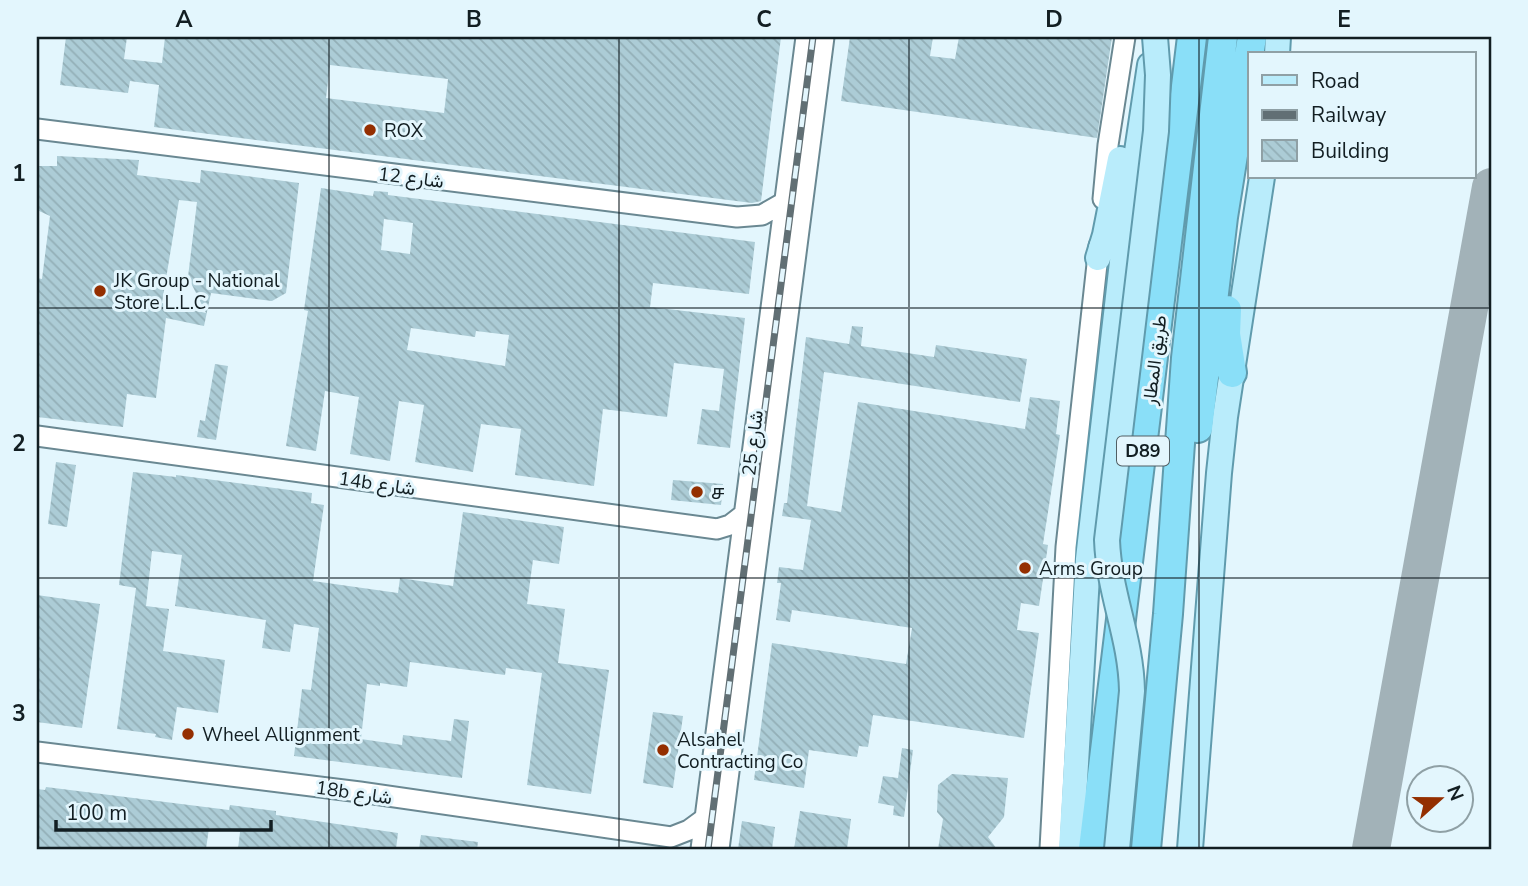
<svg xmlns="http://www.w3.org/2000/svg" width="1528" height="886" viewBox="0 0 1528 886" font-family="'Nunito Sans',Vazirmatn,'Noto Sans Tamil',sans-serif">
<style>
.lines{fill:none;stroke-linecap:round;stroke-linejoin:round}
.taxiway{stroke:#a2b2b8;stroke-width:38}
.building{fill:url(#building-back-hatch);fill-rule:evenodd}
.minor-casing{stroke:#6a8892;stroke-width:23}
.major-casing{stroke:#609bad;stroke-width:28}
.highway-casing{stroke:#609bad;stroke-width:32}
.minor{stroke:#fff;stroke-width:19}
.major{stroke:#b9ecfb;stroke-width:24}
.highway{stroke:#8adff8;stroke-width:28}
.rail-casing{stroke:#616f74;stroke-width:7}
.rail{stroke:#e3f6fd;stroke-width:4.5;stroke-dasharray:13;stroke-linecap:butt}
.major-bridge-casing{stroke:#609bad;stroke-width:28;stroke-linecap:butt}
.major-bridge{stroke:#b9ecfb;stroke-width:24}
.grid{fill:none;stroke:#121e22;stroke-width:2;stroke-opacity:0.55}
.poi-dot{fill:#942f01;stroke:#e3f6fd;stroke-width:2.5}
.labels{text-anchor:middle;stroke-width:6;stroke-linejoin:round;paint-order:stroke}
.shield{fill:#e3f6fd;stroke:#515f64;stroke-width:2}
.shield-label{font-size:18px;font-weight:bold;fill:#121e22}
.poi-label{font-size:19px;fill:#121e22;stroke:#e3f6fd;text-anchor:start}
.street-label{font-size:19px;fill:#121e22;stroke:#e3f6fd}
.neatline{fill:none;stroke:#121e22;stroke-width:2.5}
.grid-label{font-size:23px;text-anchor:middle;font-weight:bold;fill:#121e22}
</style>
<defs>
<pattern id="building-back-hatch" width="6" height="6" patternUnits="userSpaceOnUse" patternTransform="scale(1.75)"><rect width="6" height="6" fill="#acccd6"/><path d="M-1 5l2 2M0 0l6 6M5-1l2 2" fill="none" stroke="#93afb7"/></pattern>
</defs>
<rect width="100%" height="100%" fill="#e3f6fd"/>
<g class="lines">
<path class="taxiway" d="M1371,849L1491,187"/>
</g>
<path class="building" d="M66,37H127L124,59L162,63L165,37H781L761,201L752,203L154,127L159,85L130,81L128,93L60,85ZM330,65L448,79L444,113L326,98Z
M850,37H933L930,56L955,59L959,37H1112L1097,138L841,101Z
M57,156L139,160L137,175L200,183L201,170L299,183L286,293L272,301L211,293L204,326L166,318L156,398L127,394L123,427L37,417V278L42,279L50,216L37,210V166H57ZM179,200L197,202L188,277L206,313L162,303Z
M321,188L373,196L374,191L388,192V195L755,242L749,294L653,283L650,307L745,318L730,448L697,444L702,409L719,411L724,369L674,363L667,417L603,409L594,486L515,475L521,429L481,424L473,472L415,462L424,405L399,401L390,461L350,454L359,397L325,391L316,451L286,446L308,311L304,310ZM384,219L413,223L410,254L381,250ZM411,328L475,337L476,331L509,335L505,366L407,350Z
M852,326L863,327L861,346L934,357L936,345L1027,359L1020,402L824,372L807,506L841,512L858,402L1025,429L1030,397L1060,401L1056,434L1060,435L1043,544L1048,545L1039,606L1021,603L1017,630L1039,633L1024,738L873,715L868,747L859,746L857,757L809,750L804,788L754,780L772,643L906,664L912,628L792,610L790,622L776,620L781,583H777L779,567L803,570L811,520L782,516L784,503H787L806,337L849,344Z
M215,364L228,366L216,440L197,437L200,420L205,421Z
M56,462L76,465L67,527L48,524Z
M133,472L176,477V475L312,493L311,503L324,505L313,581L398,593L400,578L453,586L463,512L564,527L559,564L533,560L527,604L565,609L558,663L609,670L591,794L527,785L542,673L506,668L505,675L410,662L407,687L380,683V686L367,684L361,739L402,745L403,735L451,741L454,719L469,721L462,778L294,756L302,689L311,690L319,628L294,624L290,652L262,648L266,620L175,606L182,555L152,551L146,606L169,609L163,651L225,660L218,713L177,707L172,740L155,737L156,734L117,729L136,588L119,585Z
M673,480L723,484L721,505L671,500Z
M37,595L100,604L82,728L37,722Z
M653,712L683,716L673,788L643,783Z
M902,748L913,750L904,817L893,815L894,806L878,803L883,776L898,778Z
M952,774L1008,778L1004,817L988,837L997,849H938L943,819L937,812L938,785Z
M46,787L229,810L230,805L276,811V815L398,833L396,849H238L240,832L209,828L206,849H37V789L45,790Z
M800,811L851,819L847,849H794Z
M742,821L775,827L772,849H738Z
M421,835L478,842L477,849H419Z"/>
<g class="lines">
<defs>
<path id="minor" d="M37,129L737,217L762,215L783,203
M1103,199L1108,145L1125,37
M37,436L717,529L730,525L743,515
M37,752L360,792L671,837L689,830L704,819
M701,849L806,37
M719,849L824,37
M1050,849L1066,547L1099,246"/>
<path id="major" d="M1277,54L1278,37
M1098,258L1105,235L1120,159
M1071,849L1088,559L1127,218L1150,65
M1190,849L1219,473L1225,417L1262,177"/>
<path id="highway" d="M1227,310L1226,334L1232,373
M1198,428L1223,217L1252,37
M1093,849L1192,37
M1146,849L1168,614L1186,358L1223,37"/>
</defs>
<use href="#minor" class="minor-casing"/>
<use href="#major" class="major-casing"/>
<use href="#highway" class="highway-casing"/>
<use href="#minor" class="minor"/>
<use href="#major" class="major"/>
<use href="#highway" class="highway"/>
<defs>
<path id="rail" d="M708,849L813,37"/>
</defs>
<use href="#rail" class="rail-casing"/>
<use href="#rail" class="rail"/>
<defs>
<path id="major-bridge" d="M1117,849L1132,691C1131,637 1109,594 1107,540L1156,131L1158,75L1155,37"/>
</defs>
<use href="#major-bridge" class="major-bridge-casing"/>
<use href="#major-bridge" class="major-bridge"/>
</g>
<path class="grid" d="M329,37V849M619,37V849M909,37V849M1199,37V849M37,308H1491M37,578H1491"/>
<g class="poi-dot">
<circle cx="370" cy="130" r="7"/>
<circle cx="100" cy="291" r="7"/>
<circle cx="697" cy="492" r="7"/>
<circle cx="1025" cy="568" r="7"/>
<circle cx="188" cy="734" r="7"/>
<circle cx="663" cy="750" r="7"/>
</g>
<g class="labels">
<rect class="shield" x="1117" y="436.5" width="52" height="29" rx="5"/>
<g class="shield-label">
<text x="1143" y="457">D89</text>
</g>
<g class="poi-label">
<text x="384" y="137">ROX</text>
<text x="114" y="287">JK Group - National<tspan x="114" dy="22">Store L.L.C</tspan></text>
<text x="711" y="499">ச</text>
<text x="1039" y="575">Arms Group</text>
<text x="202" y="741">Wheel Allignment</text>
<text x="677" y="746">Alsahel<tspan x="677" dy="22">Contracting Co</tspan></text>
</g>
<g class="street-label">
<text transform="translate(411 177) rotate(7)" y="7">شارع 12</text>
<text transform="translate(1154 360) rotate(-83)" y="7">طريق المطار</text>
<text transform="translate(752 443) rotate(-83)" y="7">شارع 25</text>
<text transform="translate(377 483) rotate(8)" y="7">14b شارع</text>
<text transform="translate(354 792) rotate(8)" y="7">18b شارع</text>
</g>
</g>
<rect width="1528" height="886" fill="none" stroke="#e3f6fd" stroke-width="77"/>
<rect x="1248" y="52" width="228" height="126" fill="#e3f6fd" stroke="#8fa0a5" stroke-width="2"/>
<rect x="1262" y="75" width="35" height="10" fill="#b9ecfb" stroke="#8fa0a5" stroke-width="2"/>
<text x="1311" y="88" font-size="21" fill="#121e22">Road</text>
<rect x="1262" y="110" width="35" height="10" fill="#616f74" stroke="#8fa0a5" stroke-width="2"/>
<text x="1311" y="122" font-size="21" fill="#121e22">Railway</text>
<rect x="1262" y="140" width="35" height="21" fill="url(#building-back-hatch)" stroke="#8fa0a5" stroke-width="2"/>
<text x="1311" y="158" font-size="21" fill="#121e22">Building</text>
<g transform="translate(1440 799) rotate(69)"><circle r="33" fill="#e3f6fd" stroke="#8fa0a5" stroke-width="2"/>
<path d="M0-5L12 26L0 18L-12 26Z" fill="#942f01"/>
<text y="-10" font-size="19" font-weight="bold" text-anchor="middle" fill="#121e22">N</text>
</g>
<path d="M56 820v10h215v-10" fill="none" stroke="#121e22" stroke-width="3.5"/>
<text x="66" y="820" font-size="21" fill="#121e22" stroke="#e3f6fd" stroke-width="5" paint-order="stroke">100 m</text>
<rect x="38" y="38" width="1452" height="810" class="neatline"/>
<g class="grid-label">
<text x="184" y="27">A</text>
<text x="474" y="27">B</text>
<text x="764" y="27">C</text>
<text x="1054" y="27">D</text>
<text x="1344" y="27">E</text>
<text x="19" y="181">1</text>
<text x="19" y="451">2</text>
<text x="19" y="721">3</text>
</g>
</svg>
